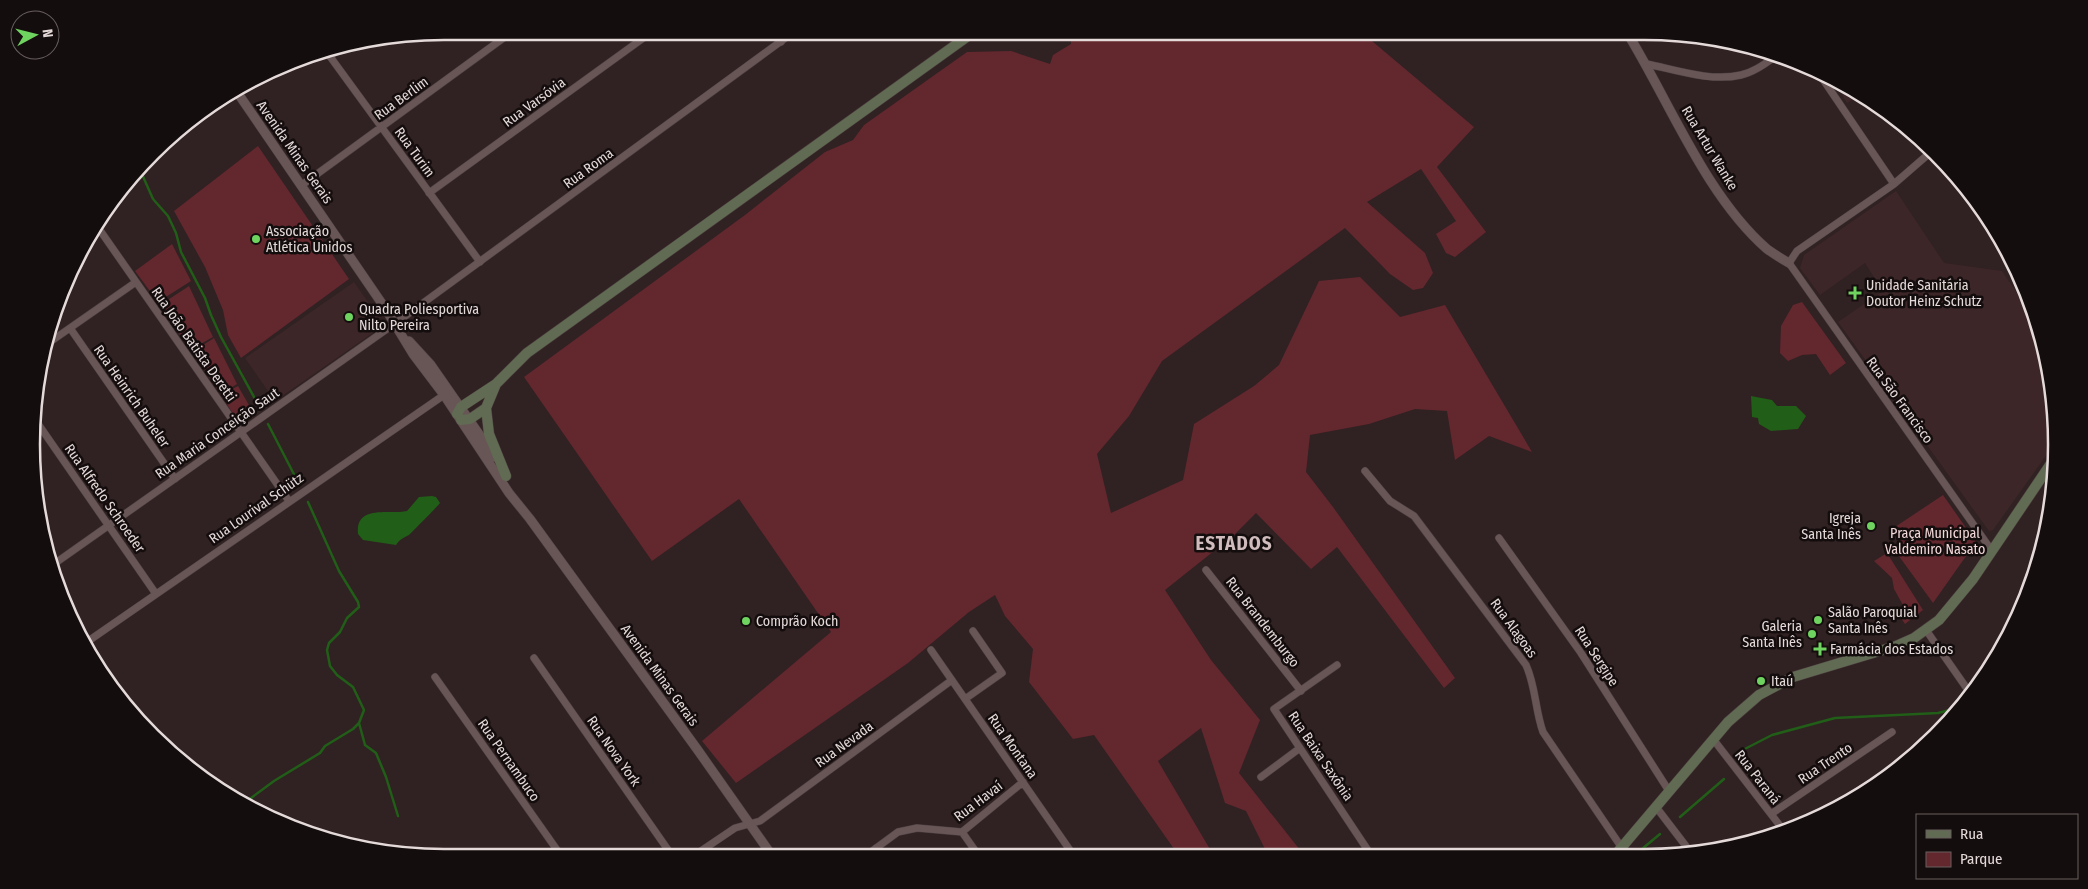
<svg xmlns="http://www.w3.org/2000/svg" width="2088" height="889" viewBox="0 0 2088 889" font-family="'Fira Sans Condensed',sans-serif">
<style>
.built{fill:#3d2628}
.green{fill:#63272e}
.water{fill:#215e18}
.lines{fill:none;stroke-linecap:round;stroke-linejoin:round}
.stream{stroke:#215e18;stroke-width:2.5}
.minor-casing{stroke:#493c3d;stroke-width:8}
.tertiary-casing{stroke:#493c3d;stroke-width:10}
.secondary-casing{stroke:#493c3d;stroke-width:11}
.minor{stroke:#685657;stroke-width:7}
.tertiary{stroke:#685657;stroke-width:9}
.secondary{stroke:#616a52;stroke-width:10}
.poi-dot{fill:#6fd360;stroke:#140d0d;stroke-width:2}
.labels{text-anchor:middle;stroke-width:5;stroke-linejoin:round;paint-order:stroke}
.street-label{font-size:14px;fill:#e5dada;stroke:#140d0d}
.poi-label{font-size:14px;fill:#e5dada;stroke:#140d0d;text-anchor:start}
.park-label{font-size:14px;fill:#f3d8d9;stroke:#140d0d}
.district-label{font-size:19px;font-weight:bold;letter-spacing:1px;fill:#d0bcbc;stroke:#140d0d}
.rim{fill:none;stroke:#e5dada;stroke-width:2.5}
</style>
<rect width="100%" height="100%" fill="#302122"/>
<path class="built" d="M1833,79L1850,87L1861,94L1847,103Z
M1896,191L1944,263L2002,271L2021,299L2027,295L2043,338L2056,418L2055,443L1993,530L1989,531L1838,322L1883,291L1865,263L1820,295L1800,268L1804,255Z
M354,282L384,325L275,401L245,358Z"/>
<path class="green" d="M1070,31H1369L1366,36L1474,127L1437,167L1486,232L1455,257L1446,253L1436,234L1456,221L1421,169L1367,202L1425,253L1433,273L1423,288L1413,290L1390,274L1345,228L1162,361L1129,416L1097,454L1111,513L1183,480L1194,424L1254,386L1279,365L1319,281L1360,277L1400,317L1445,305L1532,452L1489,436L1455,460L1447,411L1415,409L1369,424L1310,435L1306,472L1333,507L1455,678L1444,688L1337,547L1311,569L1256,513L1234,535L1165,590L1211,660L1260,720L1239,773L1304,855H1268L1246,811L1225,803L1201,728L1158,761L1214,856H1179L1094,735L1073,739L1029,682L1033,649L1005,616L995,595L969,612L908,663L736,783L702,741L831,632L739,499L652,561L524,377L745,215L825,152L853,140L864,125L967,52L1011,51L1050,64L1053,55L1071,44Z
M258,146L349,279L241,358L228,335L223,310L205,267L174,211Z
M172,244L191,281L158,302L135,271Z
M189,286L213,337L190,350L160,305Z
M1802,302L1846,363L1830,375L1816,354L1802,355L1788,361L1780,353L1781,326L1793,305Z
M214,338L237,384L221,394L192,352Z
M238,386L253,412L238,422L221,395Z
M1943,495L1976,542L1933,603L1893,548L1901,542L1892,529Z
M1887,553L1923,610L1905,624L1901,618L1904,607L1894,589L1892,578L1874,561Z"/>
<path class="water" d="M1751,396L1772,400L1777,406H1796L1806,416L1798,429L1771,431L1759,424L1758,418L1752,417Z
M432,496L436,497L440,503C438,506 412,532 409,535C403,538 400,539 396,545L363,540L358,534C355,504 390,515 407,511L419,497Z"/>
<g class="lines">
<path class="stream" d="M141,172L153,199L168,216L176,233L181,252L205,298L211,315L221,337L260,408
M268,424L299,484
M359,723L365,745L376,753L386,777L398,816
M1735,754L1772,735L1835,718L1938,713L1954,709
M247,801L274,781L320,753L325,746L353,729L359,723L364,710L353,687L337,675L330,666L327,650L329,643L340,632L347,618L359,607L358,602L339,571L308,502
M1680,817L1724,779
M1636,854L1660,834"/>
<defs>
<path id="minor" d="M773,31L781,42
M326,51L480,262
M330,56L341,48
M1647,64C1676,70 1711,82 1741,75C1755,72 1767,62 1779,54
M1818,72L1894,184
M1932,151L1894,184L1797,251L1789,263L1992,551
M302,185L513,31
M429,193L653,31
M97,226L289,501
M70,328L175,479
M47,344L136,282
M34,418L156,594
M1365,471L1390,501L1414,516L1526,665C1536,687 1535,710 1543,732L1622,848
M1499,538L1581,653L1669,791
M54,564L404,317L795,31
M1206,570L1301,691
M1926,630L1970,693
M84,644L444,395
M931,650L1074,856
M534,658L673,857
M1337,665L1274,709L1371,855
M435,677L562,857
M965,699L1002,673L973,631
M1713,739L1784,831
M1261,777L1300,748
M1656,807L1692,854
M1771,814L1892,732
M962,832L979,856
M876,848L882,857
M692,857L735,828L760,821L952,680
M864,857L898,832L917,828L962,832L1023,782"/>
<path id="tertiary" d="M1626,31C1669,100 1705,195 1767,249C1774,254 1782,259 1789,263
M235,89L385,308L413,354L444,395L509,493L530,519L697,749L773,857
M409,341L431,365L495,457"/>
<path id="secondary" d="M496,384L486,408L489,434L506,476
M457,414L461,407L496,384L527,353L975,31
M461,420L470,419L486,408
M1616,854L1728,722L1759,695L1793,677L1896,646L1914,638L1939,620L1973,579L2054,459"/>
</defs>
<use href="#minor" class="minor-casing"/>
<use href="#tertiary" class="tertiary-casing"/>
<use href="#secondary" class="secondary-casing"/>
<use href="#minor" class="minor"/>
<use href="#tertiary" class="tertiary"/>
<use href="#secondary" class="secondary"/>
</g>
<g class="poi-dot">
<circle cx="256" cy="239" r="5"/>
<path d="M1852.5 285.5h5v5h5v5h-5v5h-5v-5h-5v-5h5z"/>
<circle cx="349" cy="317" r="5"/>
<circle cx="1871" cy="526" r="5"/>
<circle cx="1818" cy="620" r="5"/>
<circle cx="746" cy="621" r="5"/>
<circle cx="1812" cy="634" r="5"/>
<path d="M1817.5 641.5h5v5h5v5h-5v5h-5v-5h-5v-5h5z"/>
<circle cx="1761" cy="681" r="5"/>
</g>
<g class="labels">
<g class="street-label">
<text transform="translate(401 98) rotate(-36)" y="5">Rua Berlim</text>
<text transform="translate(534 102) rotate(-36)" y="5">Rua Varsóvia</text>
<text transform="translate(1710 148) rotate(59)" y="5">Rua Artur Wanke</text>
<text transform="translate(295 152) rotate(55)" y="5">Avenida Minas Gerais</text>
<text transform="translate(415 152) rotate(54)" y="5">Rua Turim</text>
<text transform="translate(588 168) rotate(-36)" y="5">Rua Roma</text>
<text transform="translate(194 344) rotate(55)" y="5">Rua João Batista Deretti</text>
<text transform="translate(132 396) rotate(55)" y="5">Rua Heinrich Buheler</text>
<text transform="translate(1900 400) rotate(54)" y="5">Rua São Francisco</text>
<text transform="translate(217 433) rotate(-35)" y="5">Rua Maria Conceição Saut</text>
<text transform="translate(105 498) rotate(55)" y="5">Rua Alfredo Schroeder</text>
<text transform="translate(256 508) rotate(-35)" y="5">Rua Lourival Schütz</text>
<text transform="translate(1263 622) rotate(52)" y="5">Rua Brandemburgo</text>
<text transform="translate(1514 628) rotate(54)" y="5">Rua Alagoas</text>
<text transform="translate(1597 656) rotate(57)" y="5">Rua Sergipe</text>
<text transform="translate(660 675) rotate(54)" y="5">Avenida Minas Gerais</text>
<text transform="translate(844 744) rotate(-36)" y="5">Rua Nevada</text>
<text transform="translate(1013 746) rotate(55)" y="5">Rua Montana</text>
<text transform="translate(614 751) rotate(55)" y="5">Rua Nova York</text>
<text transform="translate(1321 756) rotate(56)" y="5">Rua Baixa Saxônia</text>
<text transform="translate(509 760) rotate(55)" y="5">Rua Pernambuco</text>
<text transform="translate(1825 763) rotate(-34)" y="5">Rua Trento</text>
<text transform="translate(1758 777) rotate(52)" y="5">Rua Paraná</text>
<text transform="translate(978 801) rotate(-37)" y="5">Rua Havaí</text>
</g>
<g class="poi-label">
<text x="266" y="236">Associação<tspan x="266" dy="16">Atlética Unidos</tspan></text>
<text x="1866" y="290">Unidade Sanitária<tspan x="1866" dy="16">Doutor Heinz Schutz</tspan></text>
<text x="359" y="314">Quadra Poliesportiva<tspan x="359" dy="16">Nilto Pereira</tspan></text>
<text x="1861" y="523" text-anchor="end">Igreja<tspan x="1861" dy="16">Santa Inês</tspan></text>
<text x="1828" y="617">Salão Paroquial<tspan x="1828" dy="16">Santa Inês</tspan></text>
<text x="756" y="626">Comprão Koch</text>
<text x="1802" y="631" text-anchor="end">Galeria<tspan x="1802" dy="16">Santa Inês</tspan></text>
<text x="1830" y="654">Farmácia dos Estados</text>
<text x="1771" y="686">Itaú</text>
</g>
<g class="park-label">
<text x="1935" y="538">Praça Municipal<tspan x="1935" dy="16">Valdemiro Nasato</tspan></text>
</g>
<g class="district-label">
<text x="1234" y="550">ESTADOS</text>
</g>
</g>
<path d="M0 0H2088V889H0ZM444 40H1644A404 404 0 0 1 2048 444V445A404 404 0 0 1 1644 849H444A404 404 0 0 1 40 445V444A404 404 0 0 1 444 40Z" fill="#140d0d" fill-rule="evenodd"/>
<path class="rim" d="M444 40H1644A404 404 0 0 1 2048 444V445A404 404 0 0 1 1644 849H444A404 404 0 0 1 40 445V444A404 404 0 0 1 444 40Z"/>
<rect x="1916" y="814" width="162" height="65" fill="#140d0d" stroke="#685f5f"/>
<rect x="1926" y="830" width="25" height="8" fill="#616a52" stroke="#685f5f"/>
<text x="1960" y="839" font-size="15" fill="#e5dada">Rua</text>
<rect x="1926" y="852" width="25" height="15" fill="#63272e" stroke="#685f5f"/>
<text x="1960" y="864" font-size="15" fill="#e5dada">Parque</text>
<g transform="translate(35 35) rotate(83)"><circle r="24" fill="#140d0d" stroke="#685f5f"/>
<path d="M0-4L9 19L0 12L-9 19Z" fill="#6fd360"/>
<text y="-8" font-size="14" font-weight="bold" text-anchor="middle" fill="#e5dada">N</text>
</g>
</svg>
